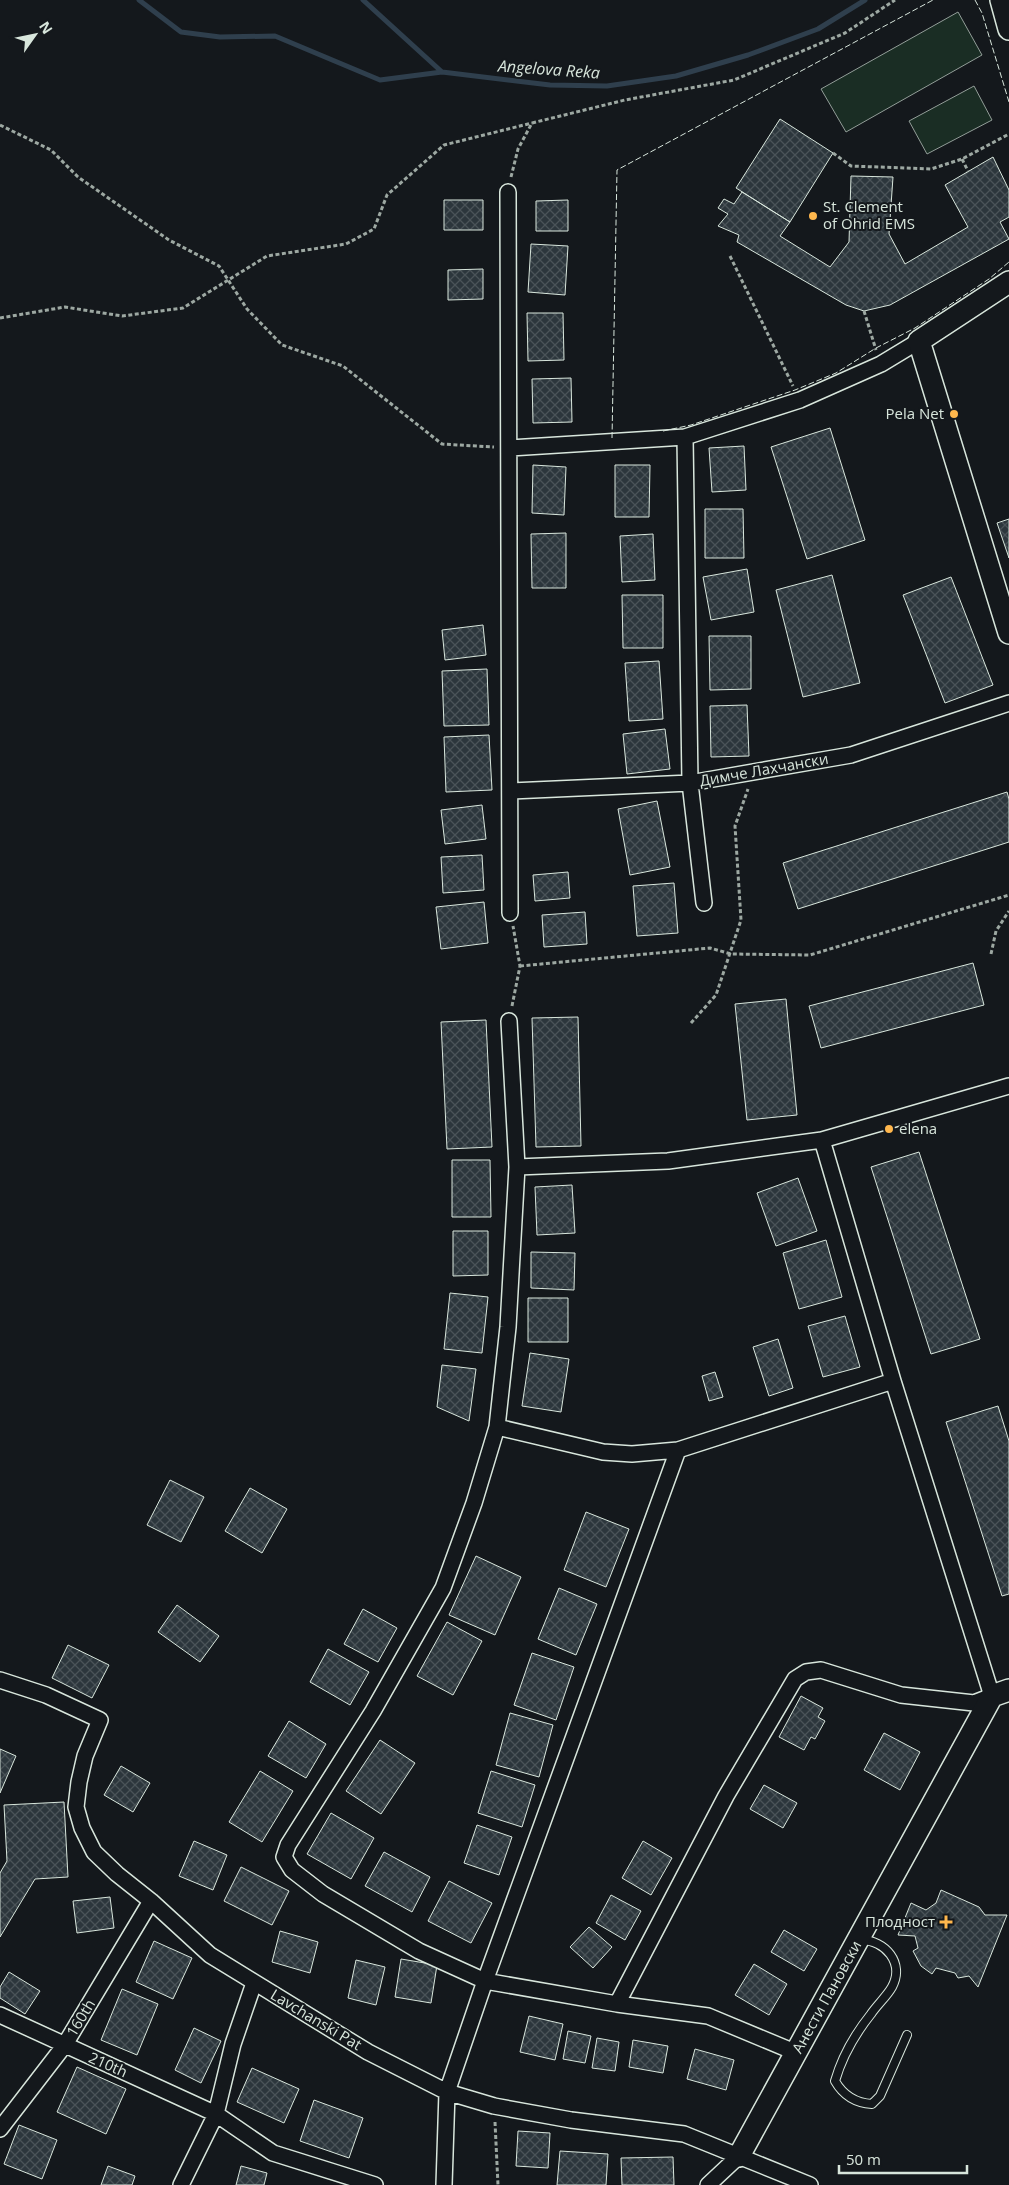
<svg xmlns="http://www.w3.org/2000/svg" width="1009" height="2185" viewBox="0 0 1009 2185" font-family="'Open Sans',sans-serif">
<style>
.pitch{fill:#1a2d24;stroke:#939e99}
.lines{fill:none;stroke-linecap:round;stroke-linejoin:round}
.stream{stroke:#2f3f4d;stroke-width:5}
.building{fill:url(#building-cross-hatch);stroke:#d8e6dc}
.lane-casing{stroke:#d8e6dc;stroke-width:10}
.street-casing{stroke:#d8e6dc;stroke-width:18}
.secondary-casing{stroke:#d8e6dc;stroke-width:24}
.path{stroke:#9da8a2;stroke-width:3;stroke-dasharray:4 2.5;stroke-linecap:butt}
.lane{stroke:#14181c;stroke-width:8}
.street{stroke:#14181c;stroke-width:15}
.secondary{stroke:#14181c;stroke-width:21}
.fence{stroke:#d8e6dc;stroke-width:1;stroke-dasharray:6 2.5;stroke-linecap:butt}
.poi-dot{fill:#ffb74d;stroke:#14181c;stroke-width:2}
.labels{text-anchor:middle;stroke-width:4;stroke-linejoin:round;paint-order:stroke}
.poi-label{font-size:15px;fill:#d8e6dc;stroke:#14181c;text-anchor:start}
.street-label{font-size:15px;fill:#d8e6dc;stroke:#14181c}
.water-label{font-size:16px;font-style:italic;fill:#d8e6dc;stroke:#14181c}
</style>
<defs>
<pattern id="building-cross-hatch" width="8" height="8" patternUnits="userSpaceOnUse" patternTransform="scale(1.25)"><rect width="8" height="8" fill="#2c363c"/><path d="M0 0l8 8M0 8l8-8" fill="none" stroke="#4a5358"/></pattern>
</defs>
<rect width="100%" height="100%" fill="#14181c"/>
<path class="pitch" d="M958,12L982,55L846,132L821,89Z
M974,86L992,120L927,154L909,121Z"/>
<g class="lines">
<path class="stream" d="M139,0L181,32L220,37L275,36L380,80L442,72
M363,0L442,72L550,85L607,86L676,76L748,55L818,29L865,0"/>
</g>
<path class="building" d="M780,119L833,153L790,222L736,188Z
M993,157L1009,190V217L1000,222L1009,239L890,305L864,311L846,305L737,242L739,235L718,226L728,214L718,208L724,199L734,204L742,192L790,222L780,236L830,267L849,242L851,176L893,177L889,234L905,264L968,227L945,185Z
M444,200H483V230H444Z
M568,200V231H536V201Z
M531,244L568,246L565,295L528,292Z
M483,269V299L448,300V270Z
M527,313H563L564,360L528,361Z
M571,378L572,422L533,423L532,379Z
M830,428L865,540L807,559L771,447Z
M744,446L746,490L712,492L709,448Z
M533,465L566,467L564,515L532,513Z
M615,465H650L649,517H615Z
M705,509H743L744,558H705Z
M1009,519V558L997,523Z
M566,533V588H532L531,534Z
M653,534L655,580L622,582L620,536Z
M747,569L754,612L711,620L703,577Z
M832,575L860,683L803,697L776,590Z
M951,577L993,685L945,703L903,595Z
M622,595H663V648H623Z
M483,625L486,655L445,660L442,630Z
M709,636H751V689L710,690Z
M659,661L663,719L629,721L625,663Z
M487,669L489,725L444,726L442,671Z
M747,705L749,756L711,757L710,706Z
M665,729L670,769L627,774L623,734Z
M489,735L492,790L446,792L444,737Z
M1007,792L1009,799V842L798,909L783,863Z
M657,801L670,867L630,875L618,809Z
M482,805L486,839L445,844L441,810Z
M482,855L484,890L443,893L441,857Z
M568,872L570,898L535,901L533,875Z
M674,883L678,933L637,936L633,886Z
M484,902L488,943L441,949L436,907Z
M585,912L587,944L544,947L542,915Z
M973,963L984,1005L821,1048L809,1006Z
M786,999L797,1115L747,1120L735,1004Z
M578,1017L581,1146L536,1147L532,1018Z
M486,1020L492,1147L447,1149L441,1022Z
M919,1152L980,1339L931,1354L871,1167Z
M452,1160H490L491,1217H452Z
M798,1178L817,1231L776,1246L757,1193Z
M572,1185L575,1233L537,1235L535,1187Z
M453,1231H488V1275L453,1276Z
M826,1240L842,1297L799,1309L783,1253Z
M531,1252L575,1253L574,1290L531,1288Z
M450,1293L488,1297L482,1353L444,1349Z
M528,1298H568V1342H528Z
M845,1316L860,1367L823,1377L808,1326Z
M778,1339L793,1388L769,1396L753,1347Z
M530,1353L569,1359L561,1412L522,1406Z
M442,1365L476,1369L469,1421L437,1407Z
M715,1372L723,1397L709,1401L702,1376Z
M998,1406L1009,1441V1594L1002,1596L946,1422Z
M170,1480L204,1497L181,1542L147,1525Z
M250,1488L287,1509L262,1553L225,1531Z
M586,1512L629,1529L606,1587L564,1570Z
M476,1556L521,1577L495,1635L449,1615Z
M559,1588L597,1604L576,1655L538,1639Z
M177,1605L219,1636L200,1662L158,1632Z
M363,1609L397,1628L378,1662L344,1644Z
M447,1622L482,1641L453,1695L417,1676Z
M68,1645L109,1665L92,1698L52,1678Z
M328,1649L369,1672L350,1705L310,1682Z
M532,1653L574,1667L556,1720L514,1705Z
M801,1696L823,1708L818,1717L825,1721L815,1739L811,1737L804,1750L779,1737Z
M510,1713L553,1725L539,1777L496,1765Z
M289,1721L326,1744L306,1778L268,1756Z
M884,1733L920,1752L900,1790L864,1770Z
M380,1740L415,1763L381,1814L346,1791Z
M0,1749L16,1756L0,1793Z
M121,1766L150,1783L133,1812L104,1795Z
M260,1771L293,1791L262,1842L229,1822Z
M491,1771L535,1785L522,1827L478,1813Z
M764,1785L797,1803L783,1828L750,1809Z
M64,1802L68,1877L35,1879L0,1937V1873L7,1861L4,1805Z
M331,1813L374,1838L351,1879L307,1854Z
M477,1825L512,1837L499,1875L464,1863Z
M194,1841L227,1855L213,1890L179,1876Z
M643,1841L672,1858L651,1895L622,1878Z
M384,1852L430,1877L412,1912L365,1886Z
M241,1867L289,1891L272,1925L224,1901Z
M449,1881L492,1903L471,1943L428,1921Z
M941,1890L979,1907L985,1915H1007L978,1987L969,1976L958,1978L955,1973L936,1968L932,1974L921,1966L913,1951L918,1948L915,1936L898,1935L911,1903L926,1910L936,1903Z
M611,1895L641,1911L625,1940L596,1923Z
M110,1897L114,1928L77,1933L73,1901Z
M589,1927L612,1947L593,1968L570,1947Z
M784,1930L817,1949L804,1971L771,1952Z
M280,1931L318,1942L310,1973L272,1962Z
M154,1941L192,1958L173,1999L136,1982Z
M401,1959L437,1965L431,2003L395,1997Z
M356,1960L385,1967L376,2005L348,1998Z
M754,1964L787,1984L769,2015L735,1995Z
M9,1972L40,1991L25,2014L0,1998V1987Z
M122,1989L158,2004L137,2055L101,2040Z
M529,2016L563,2024L555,2060L520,2052Z
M194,2028L221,2041L201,2083L175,2070Z
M568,2031L591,2036L585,2063L563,2059Z
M597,2038L619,2042L615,2071L592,2068Z
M633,2040L668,2046L663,2073L629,2067Z
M695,2049L734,2060L726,2090L687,2079Z
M77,2067L126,2089L106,2134L57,2112Z
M252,2068L299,2089L284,2123L237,2102Z
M314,2100L363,2118L349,2158L300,2141Z
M19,2125L57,2140L42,2179L4,2164Z
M518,2131L550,2133L548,2168L516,2166Z
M560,2151L608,2154L606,2185H557Z
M673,2157L674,2185H622L621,2158Z
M108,2166L135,2176L132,2185H101Z
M241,2166L267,2173L264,2185H236Z"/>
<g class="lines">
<defs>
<path id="lane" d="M861,1940C885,1940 905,1963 892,1987C887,1996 877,2005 871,2014C855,2034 842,2057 835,2081C843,2095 855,2103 872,2104L880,2096L907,2035"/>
<path id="street" d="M508,192L510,913
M685,437L690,783L704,903
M510,448L685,437L800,400L881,364L919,341
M511,791L690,783L851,755L1009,703
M509,1021L517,1167L508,1327L497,1427L474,1503L443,1588L373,1711L288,1845L284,1857L292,1870L323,1894L419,1951L485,1981L617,2004L708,2016L797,2053
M517,1167L668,1161L822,1140L1009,1086
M497,1427L603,1452L632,1454L678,1450L893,1381
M0,1680L46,1695L100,1720L85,1756L79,1782L76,1807L82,1828L94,1852L117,1874L151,1901L210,1955L368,2052L447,2092L494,2106L571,2120L684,2134L810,2185
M617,2004L726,1796L795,1679L806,1672L821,1670L901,1695L974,1703L992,1696L893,1381L822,1140
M0,2015L216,2114L273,2153L375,2185
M0,2129L64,2046L151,1901
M181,2185L216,2114L233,2044L254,1983
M444,2185L447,2092L485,1981L678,1450
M708,2185L739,2156"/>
<path id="secondary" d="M1001,0L1009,29
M1009,282L919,341L1009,633
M739,2156L992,1696L1009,1690"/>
</defs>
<use href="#lane" class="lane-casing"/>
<use href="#street" class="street-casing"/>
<use href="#secondary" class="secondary-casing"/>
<path class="path" d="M0,125L51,150L78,177L169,240L219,266L247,309L282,345L343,366L442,444L494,447
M833,153L851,166L931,169L962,159L1009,134
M962,159L968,171
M511,177L518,149L532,123L625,100L734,80L845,33L895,0
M730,256L793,386
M864,311L876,350
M0,318L65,307L122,316L183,308L267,256L346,244L374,229L387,195L444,145L532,123
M991,954L996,931L1009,911
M520,966L710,948L731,954L810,955L1009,895
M512,1006L520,966L513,926
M691,1023L716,995L741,920L735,826L748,789
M495,2122L498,2185"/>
<use href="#lane" class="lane"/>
<use href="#street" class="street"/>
<use href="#secondary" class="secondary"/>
<path class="fence" d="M975,0L982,13L1009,102
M663,431L691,425L795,390L836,373L876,348L915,328L989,279L1009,262
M612,438L617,170L933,0"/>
</g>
<g class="poi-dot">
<circle cx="813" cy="216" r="5"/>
<circle cx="954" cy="414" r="5"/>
<circle cx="889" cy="1129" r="5"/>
<path d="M943.5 1914.5h5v5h5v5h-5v5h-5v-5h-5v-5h5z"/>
</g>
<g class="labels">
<g class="poi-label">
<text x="823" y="212">St. Clement<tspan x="823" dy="17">of Ohrid EMS</tspan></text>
<text x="944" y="419" text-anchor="end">Pela Net</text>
<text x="899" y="1134">elena</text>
<text x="935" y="1927" text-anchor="end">Плодност</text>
</g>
<g class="street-label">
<text transform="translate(764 770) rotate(-10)" y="5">Димче Лахчански</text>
<text transform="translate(827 1997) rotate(-61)" y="5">Анести Пановски</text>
<text transform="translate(81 2018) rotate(-59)" y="5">160th</text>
<text transform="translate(316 2020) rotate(31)" y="5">Lavchanski Pat</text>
<text transform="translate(108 2065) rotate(24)" y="5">210th</text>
</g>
<g class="water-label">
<text transform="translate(549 69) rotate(4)" y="6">Angelova Reka</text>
</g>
</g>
<g transform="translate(35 35) rotate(57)" stroke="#14181c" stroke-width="4" paint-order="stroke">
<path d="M0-4L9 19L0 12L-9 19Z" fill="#d8e6dc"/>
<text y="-8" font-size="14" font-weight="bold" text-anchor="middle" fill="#d8e6dc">N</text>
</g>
<path d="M839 2165v8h128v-8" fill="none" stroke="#d8e6dc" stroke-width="2.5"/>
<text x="846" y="2165" font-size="15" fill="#d8e6dc" stroke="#14181c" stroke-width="4" paint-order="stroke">50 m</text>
</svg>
